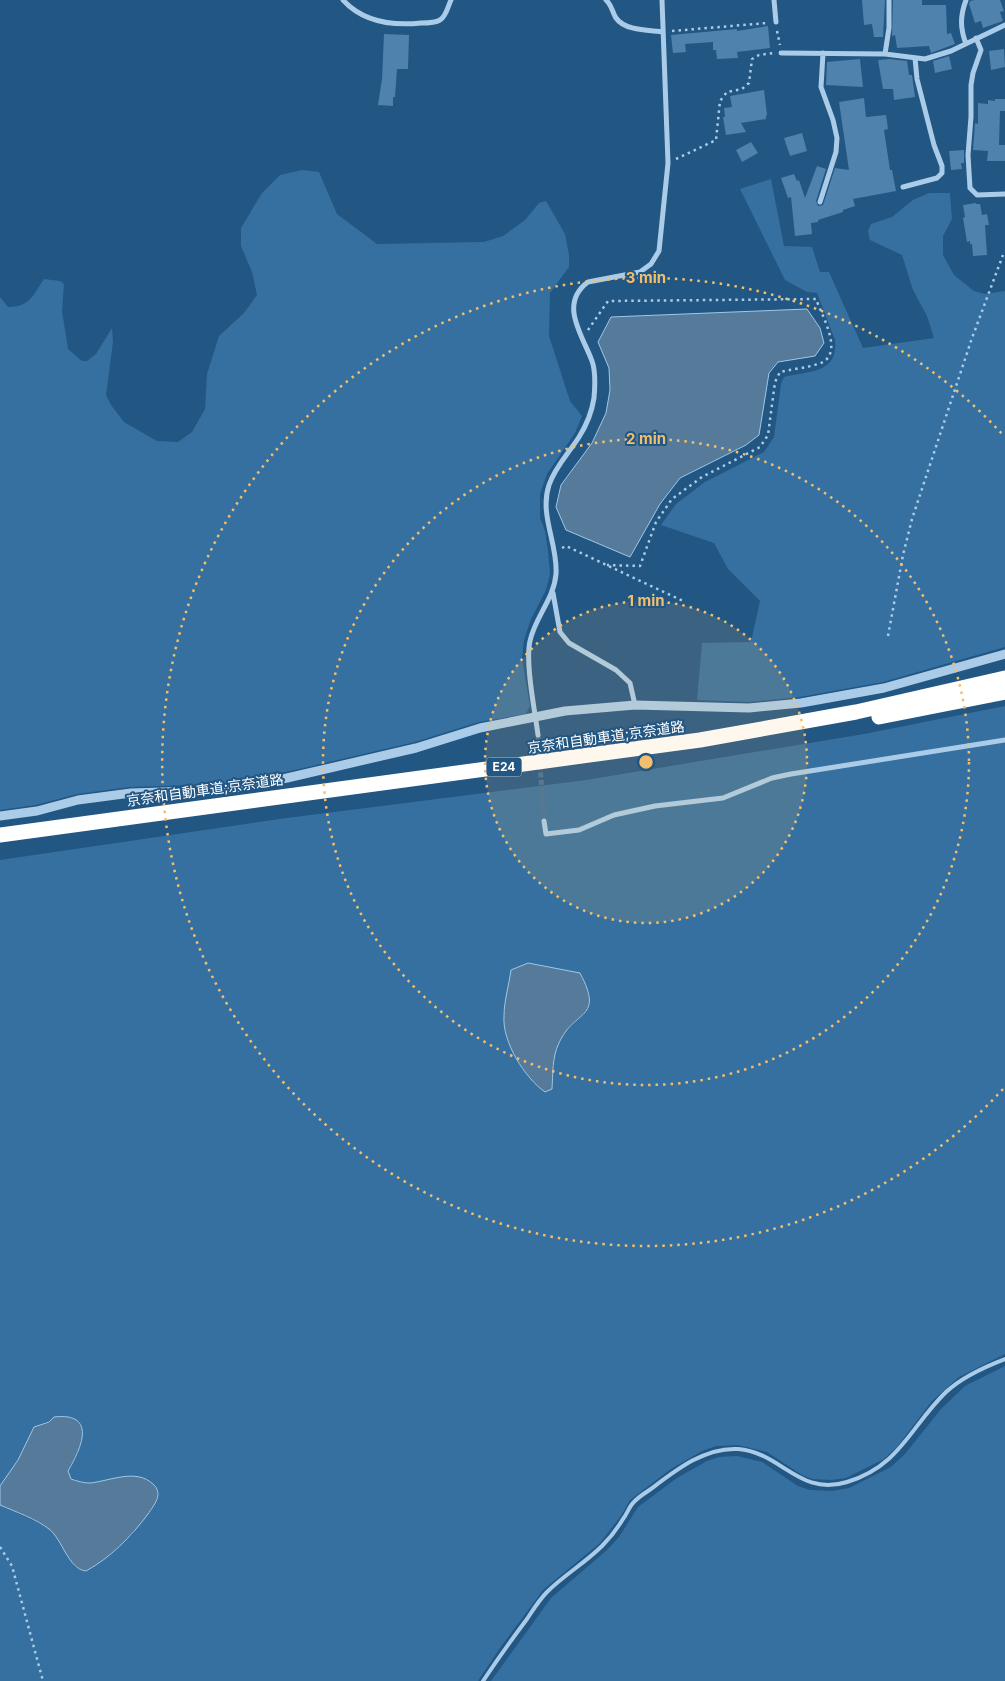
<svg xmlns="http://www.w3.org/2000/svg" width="1005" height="1681" viewBox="0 0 1005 1681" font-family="Inter,'Noto Sans JP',sans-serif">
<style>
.green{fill:#3670a0;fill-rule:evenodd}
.water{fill:#557a9a;stroke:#9ec8e9}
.building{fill:#4f82ad}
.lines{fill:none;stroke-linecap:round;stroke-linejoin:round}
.minor-tunnel{stroke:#436f96;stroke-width:5;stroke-dasharray:5 2.5;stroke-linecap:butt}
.path{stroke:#aacce8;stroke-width:2.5;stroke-dasharray:2.5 4;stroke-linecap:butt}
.service{stroke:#aacce8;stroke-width:4}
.minor{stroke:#aacce8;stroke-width:5}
.tertiary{stroke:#aacce8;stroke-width:9}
.motorway{stroke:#fff;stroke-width:15}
.ring{fill:none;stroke:#f4bf6c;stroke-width:2.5;stroke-dasharray:2.5 5}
.labels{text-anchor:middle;stroke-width:4;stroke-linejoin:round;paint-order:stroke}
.shield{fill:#225683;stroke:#bdccda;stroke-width:1}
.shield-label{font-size:12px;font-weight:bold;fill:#fff}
.street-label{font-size:14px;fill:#fff;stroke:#225683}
.centre{fill:#f4bf6c;stroke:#225683;stroke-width:2.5}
.ring-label{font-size:15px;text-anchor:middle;font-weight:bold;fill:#f4bf6c;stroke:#225683;stroke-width:4;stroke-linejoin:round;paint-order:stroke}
</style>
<rect width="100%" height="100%" fill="#225683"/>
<path class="green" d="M302,170L319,172L337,214L377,244L484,242L503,236L525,220L539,203L546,201L565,234L569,255V267L550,293L549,336L570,401L582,416L575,433L547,474L540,494V518L545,531L548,551L550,574L546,590L531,619L524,640L522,659L530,706L526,714L479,722L415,742L286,772L224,784L130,787L77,794L36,805L0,810V297L8,307C30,307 33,295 44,279L60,281L64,284L62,311L68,349L82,361H87L96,354L112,328L113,342L106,395L111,405L124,422L157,441L178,442L192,432L205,409L207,374L219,336L244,313L257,295L252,272L241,246V228L262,193L280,175Z
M771,179L784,246L812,247L820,272H829L863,348L934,338L927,316L913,290L902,255L870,240L868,231L871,224L892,217L913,200L929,193H950L952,219L943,236V255L954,275L974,291L985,294L1005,291V647L883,682L800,697L749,702L697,700L702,643L751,642L760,601L728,569L714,543L661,525L676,504L705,482L764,452L774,437L781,384L784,377C807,371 839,374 835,340L817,293L807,292L785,280L740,189Z
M1005,706V1354L959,1377L932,1401L897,1447L884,1459L846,1478L831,1480L812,1479L802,1475L767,1452L738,1445L716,1446L702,1451L671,1469L630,1500L621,1516L600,1543L543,1590L500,1648L478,1681H0V1505L49,1528L58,1538L75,1567L86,1571L114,1552L133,1534L158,1492C149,1465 110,1481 90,1483C83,1483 78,1481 71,1478L68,1471L78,1454L81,1424C67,1409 49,1422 34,1427L18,1460L0,1486V860L279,819L586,780L864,734ZM580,973L589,993L584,1014L565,1032L555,1051L552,1089L507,1037Z
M1005,1366V1681H491L551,1598L607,1550L619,1537L638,1507L677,1478L707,1461L719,1457L737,1456L762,1462L798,1486L810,1490L832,1491L849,1488L891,1467L905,1454L941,1409L965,1386Z"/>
<path class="water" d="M807,309L820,328L824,343L815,356L778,362L769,373L759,435L746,445L680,478L660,504L630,557L566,530L556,507L561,485L592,443L606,413L610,390L609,368L598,342L611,317Z
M528,963L580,973C605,1020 574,1009 559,1043C552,1057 553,1074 552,1089L545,1092C525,1078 502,1042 504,1016C504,1001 509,985 511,970Z
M54,1417C98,1412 81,1449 68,1471L71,1479C77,1481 83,1483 90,1483C110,1481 136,1468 153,1484C164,1494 154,1505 148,1514C130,1538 111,1557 86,1571C68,1569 63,1540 49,1529C38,1520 14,1511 0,1505V1486L18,1460L34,1427L49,1422Z"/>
<path class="building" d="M862,0H885L883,37H874L872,24L864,25Z
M893,0H922V5H946L947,34L951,33L955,44L931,53L929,46L897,48L895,35L892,36Z
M975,0H1000L1004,11L1000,12L1003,21L983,28L981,21L975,23L969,4L970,1Z
M768,26L770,48L737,52L738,58L717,59L716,50H713V42L685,44L686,52L673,53L671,35L737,29V31Z
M384,34L409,35L408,69H397L395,97H393V106L378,105L382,79Z
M1004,49L1005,67L991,70L989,51Z
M949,56L952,69L935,73L933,61Z
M860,59L863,87L826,85L827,62Z
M889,59L907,61L909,75H912L915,97L894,100L893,89H883L878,60Z
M764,90L767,115L766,116V119L741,123L746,132L726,135L723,117H725L724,108L732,107L730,96Z
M864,98L866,117L886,115L888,129L884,130L890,170H892L896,191L853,199L855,206L843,210V212L818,220V222L811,223L812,234L795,236L791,197L788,198L781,178L794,174L797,181L799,180L805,198L817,166L826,169L816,201L818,206L823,205L835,168L849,170L839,102Z
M995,99H1005V111H1000L999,145H1005V161H987L988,151L973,150L975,123L978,124V103L988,104V100L995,101Z
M802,133L807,151L790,156L784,138Z
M751,142L758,153L742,162L736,150Z
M964,150V163H961L962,169L951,170L949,151Z
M976,203V204H980L982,215L987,214L989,225H985L987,255L973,256L972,244H970V241L967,242L963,218L965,217L963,205Z"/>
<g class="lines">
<path class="minor-tunnel" d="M538,735L544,821"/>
<path class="path" d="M672,31L767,23
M777,31L780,45
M676,159L716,140L720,101L727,92L742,89L749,83L752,59L759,55L774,53
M588,330L608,301L816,299C822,316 846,356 818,364C806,368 792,369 780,372L775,382L768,435L760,447L702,477L672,499L656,522L640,566L607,565
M562,548L566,546L683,601
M888,636L903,555L912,519L972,338L1003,255
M0,1547L12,1566L43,1681"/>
<path class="service" d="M483,1681C497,1660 512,1639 527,1619C533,1610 539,1600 547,1592C564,1575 585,1563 602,1546C610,1538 617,1529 623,1519C627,1514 629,1507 633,1503C638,1497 645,1493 651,1489C676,1470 705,1447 738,1449C781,1452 799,1497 847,1482C900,1466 910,1427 946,1392C962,1377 984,1367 1005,1359"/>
<path class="minor" d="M343,0C363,22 392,26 421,23C427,23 435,23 440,20C446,17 448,6 451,0
M606,0C612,5 612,12 616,18C625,31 649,30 663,32
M774,0L776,22
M976,38L981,50L973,73L971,85V117L968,155L970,188L977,195L1005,194
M966,44C960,28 960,16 966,0
M781,53L885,54L925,59L951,51L1005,25
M885,54L889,28V0
M903,187L937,178L942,173V166L934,145L917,79L915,58
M820,202L836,152L837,138L833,120L821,87L823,53
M553,593L560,632L569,643L616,670L630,683L635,705
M538,735C535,711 525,663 530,641C535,617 554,599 556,574C558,544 539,515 549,485C555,467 569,453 579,437C586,426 592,411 594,398C595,387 596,372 592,361C583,336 558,304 588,282L640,272L651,264L659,251L668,163L662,0
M544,821L546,834L579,830L614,815L655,806L723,798L772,778L791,774L1005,740"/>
<path class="tertiary" d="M0,816L37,811L78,800L131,793L225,790L287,778L416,748L480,728L565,711L635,705L749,708L801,703L884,688L1005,654"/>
<path class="motorway" d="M879,717L1005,692
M0,835L700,740L856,712L1005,678"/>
</g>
<circle cx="646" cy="762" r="161" fill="#f4bf6c" fill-opacity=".12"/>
<g class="ring">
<circle cx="646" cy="762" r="161"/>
<circle cx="646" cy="762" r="323"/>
<path d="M1003 1089A484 484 0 1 1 1003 435"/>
</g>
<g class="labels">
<rect class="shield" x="486.5" y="757.5" width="35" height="19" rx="4"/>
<g class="shield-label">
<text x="504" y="771">E24</text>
</g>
<g class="street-label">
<text transform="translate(606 737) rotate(-8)" y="5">京奈和自動車道;京奈道路</text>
<text transform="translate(205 790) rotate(-8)" y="5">京奈和自動車道;京奈道路</text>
</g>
</g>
<circle cx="646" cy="762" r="8" class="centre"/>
<g class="ring-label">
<text x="646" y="283">3 min</text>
<text x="646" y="444">2 min</text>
<text x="646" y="606">1 min</text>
</g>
</svg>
